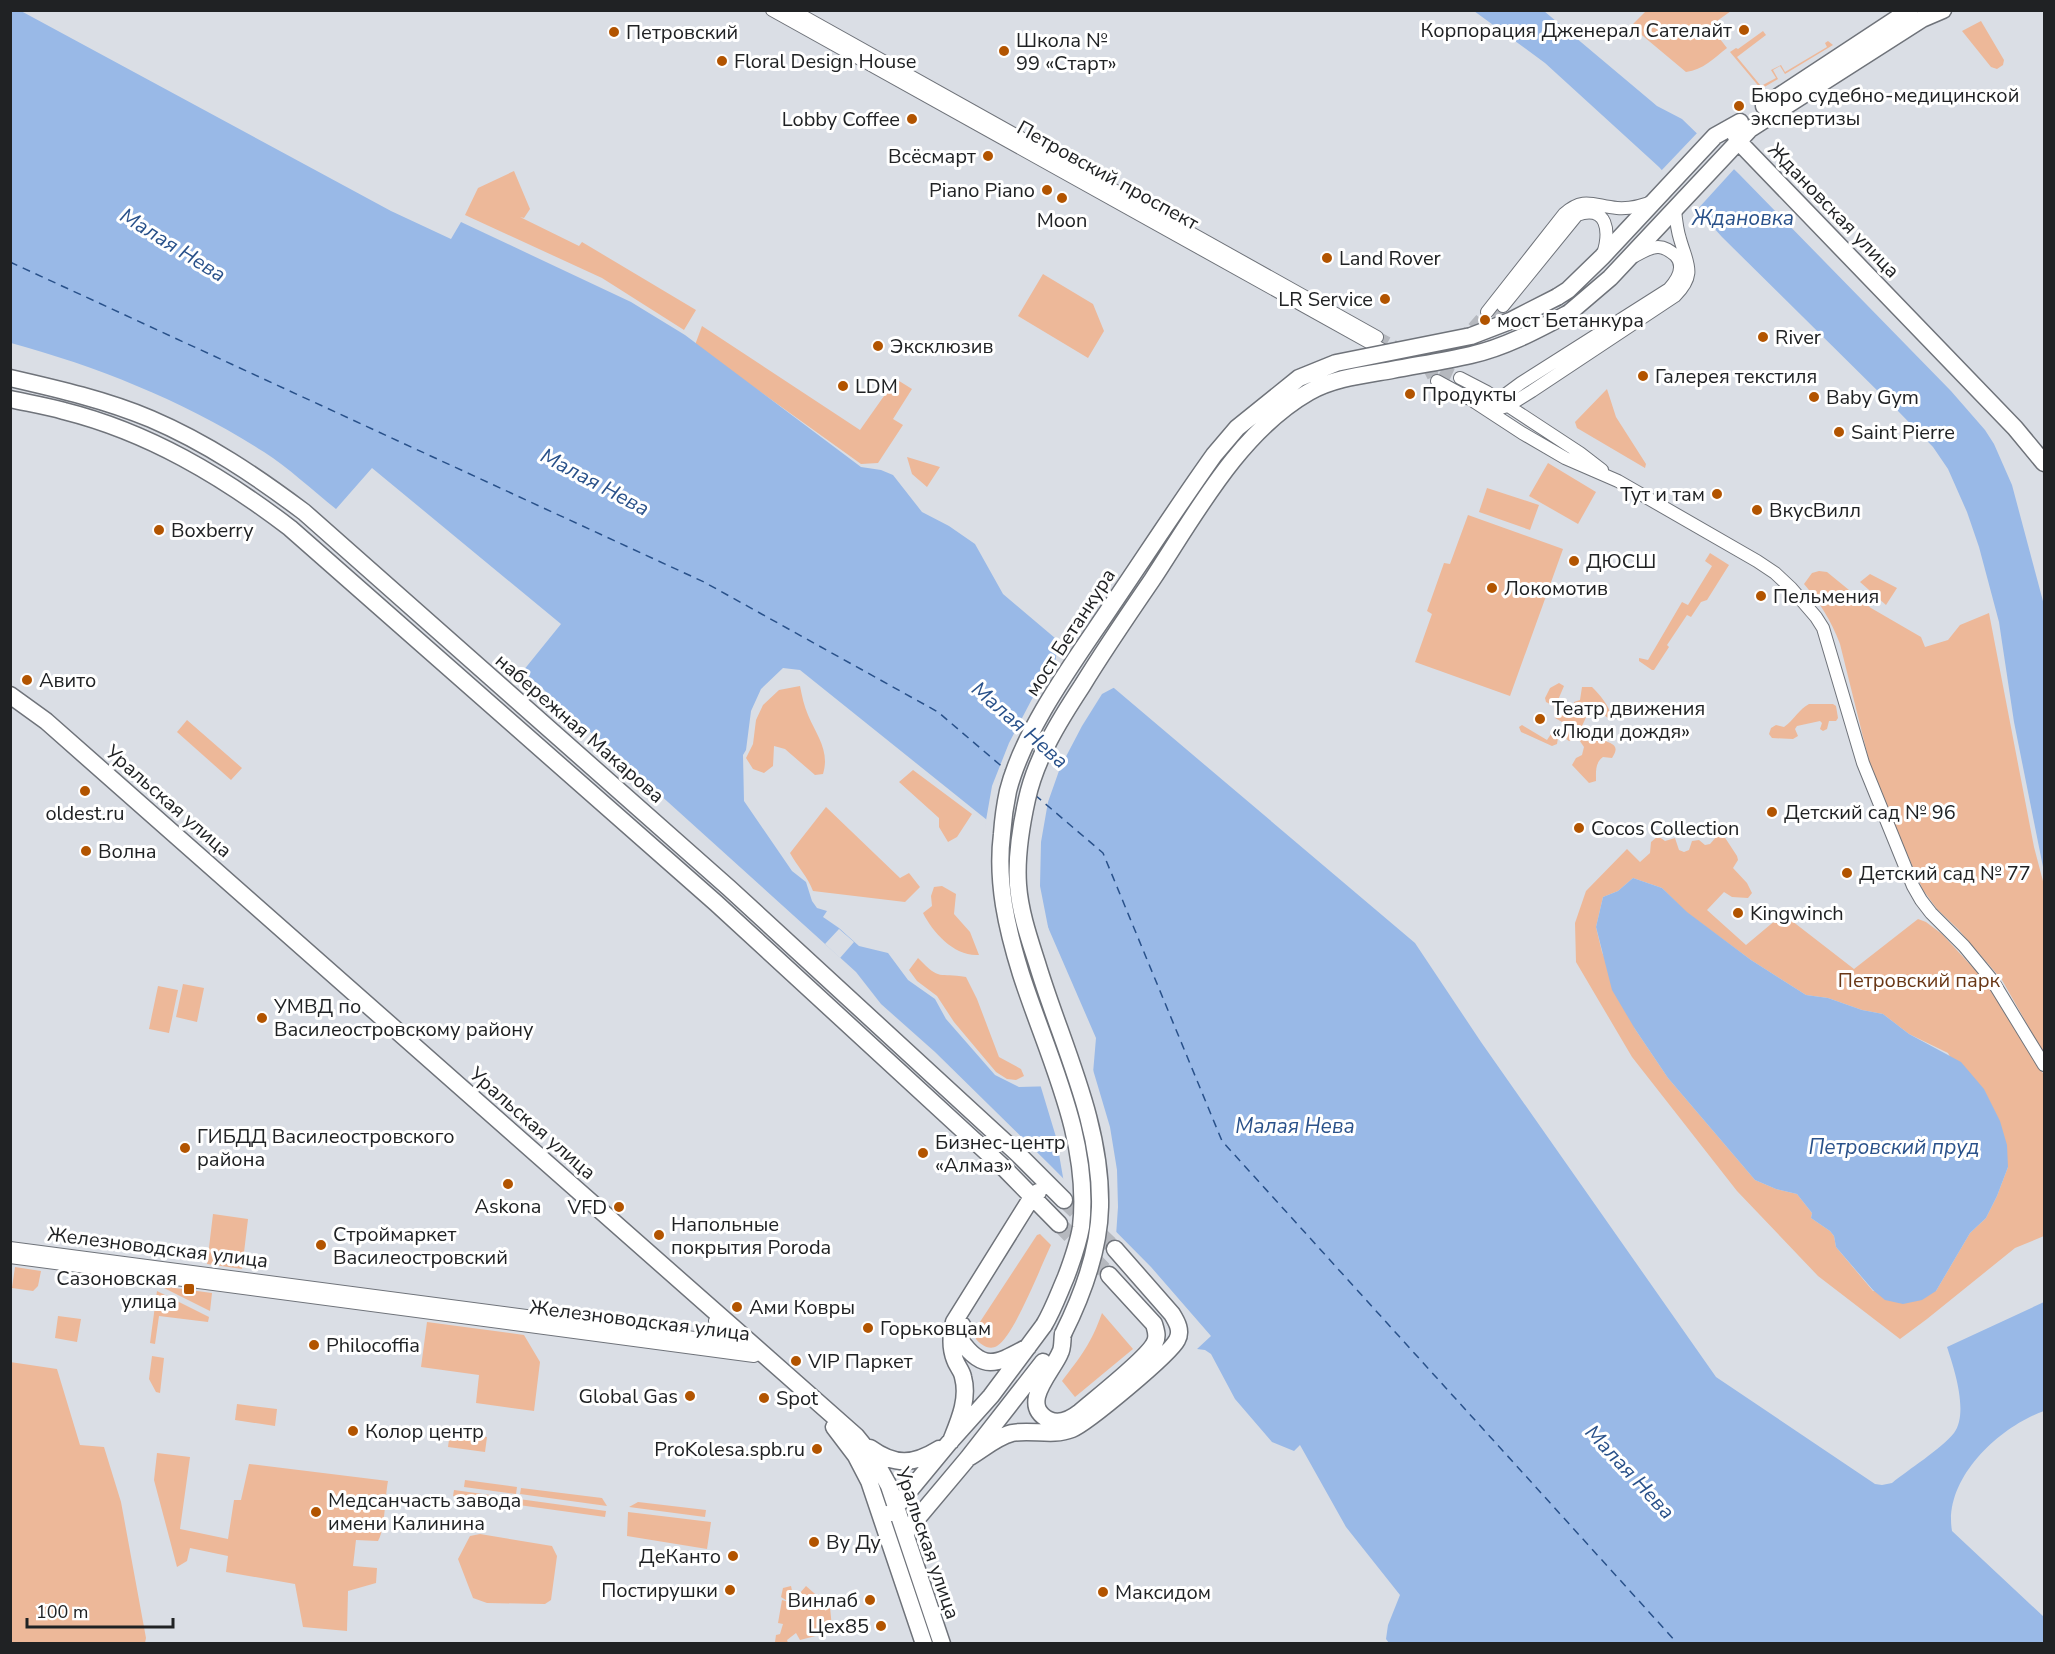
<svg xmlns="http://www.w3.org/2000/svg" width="2055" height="1654" viewBox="0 0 2055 1654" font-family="'Nunito Sans',sans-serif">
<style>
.green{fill:#edb899;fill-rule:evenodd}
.water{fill:#99b9e7;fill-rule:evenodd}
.pier{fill:#dadee5}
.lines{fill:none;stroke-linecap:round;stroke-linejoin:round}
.ferry{stroke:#29518a;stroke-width:1.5;stroke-dasharray:8 6;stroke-linecap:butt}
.minor-tunnel{stroke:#b5b8be;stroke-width:12;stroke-dasharray:12 6;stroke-linecap:butt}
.major-tunnel{stroke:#b5b8be;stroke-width:16;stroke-dasharray:16 8;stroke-linecap:butt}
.minor-casing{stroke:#6f737a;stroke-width:14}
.major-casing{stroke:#6f737a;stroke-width:19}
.minor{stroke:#fff;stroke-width:12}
.major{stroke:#fff;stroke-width:16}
.major-bridge-casing{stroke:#6f737a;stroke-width:19;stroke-linecap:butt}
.major-bridge{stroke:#fff;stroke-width:16}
.poi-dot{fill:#b25400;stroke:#fff;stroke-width:2}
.labels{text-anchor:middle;stroke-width:6;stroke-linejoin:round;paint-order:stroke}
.poi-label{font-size:20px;fill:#202224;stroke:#fff;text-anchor:start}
.street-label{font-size:20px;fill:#202224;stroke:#fff}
.park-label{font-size:20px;fill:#693716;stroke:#fff}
.water-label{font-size:21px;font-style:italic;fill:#29518a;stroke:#fff}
</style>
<rect width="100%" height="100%" fill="#dadee5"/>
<path class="green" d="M1647,10L1731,11L1710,26L1727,48C1714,58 1703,70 1686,72L1631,26Z
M1981,21L2004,60L2003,65L1997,69L1991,67L1962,31Z
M1763,31L1766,35L1737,57L1761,86L1776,78L1771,70L1781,65L1785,72L1827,47L1825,43L1828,41L1833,45L1785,74L1780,66L1773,70L1778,79L1761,89L1730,52L1736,48L1738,49Z
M514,171L530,209L524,218L520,217L579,246L582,242L696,310L684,330L602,278L465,215L478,188Z
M1043,274L1093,304L1104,331L1088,358L1018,316Z
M702,326L860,430L896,379L912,389L893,419L903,425L878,463L861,464L695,345Z
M1607,389L1616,417L1646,464L1645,468L1577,428L1575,422Z
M907,457L940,467L927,487L912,474Z
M1548,463L1596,492L1578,524L1529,496Z
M1487,488L1539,505L1530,530L1479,512Z
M1468,515L1563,549L1510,696L1415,662L1432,614L1427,611L1444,563L1450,564Z
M1710,553L1729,565L1707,600L1701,602L1691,617L1687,615L1667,645L1669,647L1654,670H1652L1639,661V658L1648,660L1682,602L1688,605L1712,566L1705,561Z
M1819,571L1827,572L1871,608L1921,637L1925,647L1948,640L1960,625L1989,613L2034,847L2044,885V1054L2002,980L1958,929L1937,909L1923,890L1873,777L1840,644C1831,620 1820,603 1804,584L1812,573Z
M1870,574L1897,588L1886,605L1860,582Z
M1559,683L1564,686L1558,700L1573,712L1575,711L1574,702L1580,700L1582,687H1592C1600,695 1608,704 1611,715L1608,718L1594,708L1589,711L1582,726L1584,729L1590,728C1593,731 1597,736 1600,738C1609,744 1622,743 1612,758L1603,757C1595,763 1596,771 1596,781L1589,783L1572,765L1576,758L1582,755L1584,747L1575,734L1572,740L1569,741L1562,736L1558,738L1557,744L1552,746L1521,732L1519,727L1522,725L1547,740L1553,731L1559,732L1564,723L1555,718L1554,706L1546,702L1545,698L1550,688Z
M800,686C802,696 804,706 808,715C817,736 830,751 823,774L815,775L785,749L774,746L773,766L764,773L753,769L746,758L753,744L756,720L763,705L779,690Z
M1809,704H1833L1836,706L1838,718L1836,721H1829L1827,729L1823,731L1820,729L1822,723L1820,721L1797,726L1795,729L1798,736L1793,739L1772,738L1769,734L1771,728L1776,725L1784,727C1794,720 1799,709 1809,704Z
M187,720L242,768L231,780L177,732Z
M913,770L972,814L957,837L948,842L939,827V818L899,782Z
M826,807L900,878L909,873L920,887L905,902L813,891C808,877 797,866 790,853Z
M1722,833L1737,856L1738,860L1733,868L1747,883L1752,893L1748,898L1732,897L1724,892L1707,910L1746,945L1783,914L1854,969L1918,919L1926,922L1942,934L1989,985L2044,1075V1236L2015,1248L1927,1319L1900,1339L1818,1276L1737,1191L1632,1057L1576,962L1575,923L1586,891L1627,849L1640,862L1650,853L1651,842L1658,836L1665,841L1675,838L1679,850L1684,852L1689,850L1692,841L1699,840L1705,845L1710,844L1718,835ZM1633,878L1662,888L1686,912L1751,960L1806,995L1828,998L1862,1010L1883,1014L1909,1034L1948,1053L2008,1167L1997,1196L1986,1218L1970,1233L1936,1291H1873L1836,1247L1834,1236L1830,1231L1811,1218L1812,1213L1797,1194L1776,1189L1755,1180L1668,1078L1635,1029L1602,952L1596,927L1603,897L1618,891Z
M942,886L956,894L954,914L970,932L979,955C955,957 933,933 923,913L932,906L931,896L934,887Z
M918,958C941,982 938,972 966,977L977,999L999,1057L1021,1069L1024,1076L1016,1080L1007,1079L996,1072L954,1022L937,996L917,981L909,970Z
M183,984L204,988L197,1022L176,1017Z
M158,986L178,990L169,1033L149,1029Z
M213,1214L248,1219L242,1269L207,1264Z
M1040,1234L1051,1245C1041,1266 1014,1336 997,1346C989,1351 980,1344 976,1339V1328L1037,1235Z
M15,1267L41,1271L38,1286L33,1291L12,1288Z
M160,1286L212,1293L210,1311Z
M157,1291L209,1317L208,1322L159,1316L155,1344L150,1343Z
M1102,1313L1133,1349L1075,1397L1062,1381C1081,1356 1091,1344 1102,1313Z
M58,1316L81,1319L77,1342L55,1338Z
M427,1322L524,1335L540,1362L534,1411L476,1403L479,1375L421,1367Z
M152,1356L164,1358L160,1393L156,1392L149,1379Z
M10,1362L57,1369L80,1445L104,1447L121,1502L146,1638L145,1643H11Z
M237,1404L277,1409L275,1426L235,1420Z
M450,1432L487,1437L485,1452L448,1447Z
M157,1453L190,1457L180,1529L228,1539L234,1500H241L249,1464L388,1481C385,1496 385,1530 378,1541L356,1540L353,1566L377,1568L376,1583L348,1591L347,1631L303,1627L295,1584L226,1572L228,1556L190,1548L187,1561L177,1567L154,1480Z
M465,1480L517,1487L516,1494L464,1487Z
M521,1488L602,1498L607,1506L520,1494Z
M454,1490L606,1511L605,1517L453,1496Z
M638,1502L706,1510L705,1517L629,1507Z
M628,1512L711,1522L707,1549L627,1536Z
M480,1534L552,1546L557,1556L551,1600L545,1604L487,1603L473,1598L458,1559L470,1536Z
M791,1586L794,1600L806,1586L830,1607L832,1628L831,1632L800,1640L796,1633L787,1640L788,1643L775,1642L776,1635L780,1634L783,1624L778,1623L782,1600L789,1602L781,1597L783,1588Z"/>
<path class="water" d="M10,11H21L391,211L451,239L461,222L631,302L685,335L861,467L881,470L893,475L922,512L949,526L975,544L1003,594L1415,943L1481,1042L1716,1377L1875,1484L1882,1485L1892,1483C1909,1469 1940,1450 1954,1433C1969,1413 1954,1368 1947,1347L2044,1302V1411C1999,1427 1943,1479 1952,1531L2044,1617V1643H1389L1386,1639L1388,1625L1400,1595L1346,1527L1300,1445L1294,1451L1272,1442L1235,1399L1211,1354L1205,1350L1197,1349L1211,1336L1151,1267L1050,1165L935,1052L881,1004L856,972L523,671L561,624L372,468L336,509C312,490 289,468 264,452C186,402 99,367 11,343ZM783,668L800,670L987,820L1016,876L1047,925L1096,1038L1092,1085L1019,1087L995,1075L946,1019L935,999L908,980L888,953L859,946L839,928L823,917L827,911L817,908L812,901L806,882L792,871L744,801L743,755L746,750L751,711L761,689Z
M1474,11H1544L1657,106L1682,119L1739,174L1951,391L1985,430L1994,444L2012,485L2044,605V872L2014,722L1999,622L1979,547L1967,512L1948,469L1933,447L1898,411L1722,237L1659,167L1545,63Z
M1633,878L1662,888L1687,912L1751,960L1806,995L1828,998L1862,1010L1883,1014L1909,1034L1961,1062L1984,1089L2000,1121L2007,1145L2008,1167L1997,1196L1986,1218L1970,1233L1936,1291L1922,1300L1903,1304L1885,1300L1873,1290L1836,1247L1834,1236L1830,1231L1811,1218L1812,1213L1797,1194L1776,1189L1755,1180L1668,1078L1635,1029L1612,990L1596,927L1603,897L1618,891Z"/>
<path class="pier" d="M1699,131L1736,167L1695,212L1660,172Z
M1059,637L1117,686L1102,694L1082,726L1060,768L1048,802L1041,842L1040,886L1051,942L1044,926L1013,878L985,826L992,786L1009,743L1032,699L1055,664Z
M839,929L854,942L840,958L825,944Z
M1091,1063L1110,1127L1117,1170L1118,1207L1116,1236L1064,1183L1056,1137L1040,1084L1090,1082Z"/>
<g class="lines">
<path class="ferry" d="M10,262L704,582L938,712L1006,770
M1035,795L1103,853L1222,1141L1678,1644"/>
<path class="minor-tunnel" d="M1377,337L1410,355L1460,378
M1431,362L1473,328L1487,312
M1425,374C1457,358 1481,333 1503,306"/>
<path class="major-tunnel" d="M1064,1200L1115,1249
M1059,1224L1109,1275"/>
<defs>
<path id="minor" d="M772,10L1390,354
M792,10L1377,337
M1503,306L1577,215C1608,204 1610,232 1603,254
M1487,312L1564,214C1584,196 1594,206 1617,208C1630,209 1642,206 1654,201
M1460,378L1487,392L1580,453L1602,470
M1437,381L1470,399L1522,433L1565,458L1618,481L1757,561L1775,573L1791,588L1816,617L1823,628L1863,763L1913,886L1921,900L1931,913L1964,946L1992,980L2044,1065
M1489,410L1498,400L1521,383L1669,289C1678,279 1686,266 1675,255C1670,251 1665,247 1658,247C1650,247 1642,252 1635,256
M1489,411L1508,406L1532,391L1675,296C1697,274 1687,264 1680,239C1677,230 1676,220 1675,210
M10,1248L740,1344L752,1349
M10,1257L754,1356L760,1353
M708,1339C716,1336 719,1329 715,1321"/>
<path id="major" d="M1764,106L1910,10
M1732,127L1738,141L2015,428L2044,463
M1557,297L1568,290L1602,257L1715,136L1740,122
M1569,313L1610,278L1750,129L1922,19L1943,10
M10,378C58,389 106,400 151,419C207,443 256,476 304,512L729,888L1017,1153L1064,1200
M10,399C28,403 46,406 64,411C148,432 222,476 290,528L716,903L1004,1168L1059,1224
M10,695L46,721L856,1436L873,1457L889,1486L942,1644
M962,1325L961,1341C984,1373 998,1363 1028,1347
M1063,1334C1062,1340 1063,1348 1060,1353C1053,1371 1018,1404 1049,1420C1060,1425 1071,1419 1080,1412C1095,1399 1149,1357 1155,1342C1158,1336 1156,1331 1154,1324L1109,1275
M834,1427L856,1456L869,1481L924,1644
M951,1441C959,1421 969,1399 963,1377C962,1371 957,1366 955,1360C950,1347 951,1336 954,1322L1032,1197L1038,1192
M870,1448C895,1466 913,1465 939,1449
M968,1458C982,1450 996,1437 1012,1433C1032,1429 1052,1437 1072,1429C1087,1423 1170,1354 1177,1340C1182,1331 1177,1322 1172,1314L1115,1249
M891,1513L948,1444L991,1396L1044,1325
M905,1533L968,1458L1043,1362"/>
</defs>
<use href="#minor" class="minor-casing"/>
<use href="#major" class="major-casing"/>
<use href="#minor" class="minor"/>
<use href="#major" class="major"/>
<defs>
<path id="major-bridge" d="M1044,1325C1053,1310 1059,1293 1066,1277C1072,1261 1078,1245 1081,1227C1091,1139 1047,1055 1021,974C1007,929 996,882 1002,834C1003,820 1005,805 1008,791C1024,728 1076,659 1112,605C1146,555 1179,504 1214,455L1237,428L1299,378L1336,363L1471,336L1510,321L1557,297
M1063,1334C1082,1296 1099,1251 1100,1207C1102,1122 1061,1043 1037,963C1029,938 1020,912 1018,885C1016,857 1021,826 1027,799C1036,758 1059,721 1082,686C1104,650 1128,615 1152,580C1195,515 1239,432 1309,392C1334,378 1363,375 1392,370C1418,365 1445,361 1471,355C1506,347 1537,330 1569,313"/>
</defs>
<use href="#major-bridge" class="major-bridge-casing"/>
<use href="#major-bridge" class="major-bridge"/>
</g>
<g class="poi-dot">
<circle cx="1744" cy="30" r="6"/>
<circle cx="614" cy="32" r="6"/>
<circle cx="1004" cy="51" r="6"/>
<circle cx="722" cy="61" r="6"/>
<circle cx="1739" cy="106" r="6"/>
<circle cx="912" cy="119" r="6"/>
<circle cx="988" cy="156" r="6"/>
<circle cx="1047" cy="190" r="6"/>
<circle cx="1062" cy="198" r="6"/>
<circle cx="1327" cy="258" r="6"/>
<circle cx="1385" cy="299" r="6"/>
<circle cx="1485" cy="320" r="6"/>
<circle cx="1763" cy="337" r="6"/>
<circle cx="878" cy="346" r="6"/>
<circle cx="1643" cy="376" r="6"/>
<circle cx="843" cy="386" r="6"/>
<circle cx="1410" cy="394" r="6"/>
<circle cx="1814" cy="397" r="6"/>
<circle cx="1839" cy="432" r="6"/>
<circle cx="1717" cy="494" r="6"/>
<circle cx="1757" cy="510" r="6"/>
<circle cx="159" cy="530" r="6"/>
<circle cx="1574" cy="561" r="6"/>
<circle cx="1492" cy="588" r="6"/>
<circle cx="1761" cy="596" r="6"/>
<circle cx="27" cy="680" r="6"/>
<circle cx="1540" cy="719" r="6"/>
<circle cx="85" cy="791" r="6"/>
<circle cx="1772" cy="812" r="6"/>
<circle cx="1579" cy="828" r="6"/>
<circle cx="86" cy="851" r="6"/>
<circle cx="1847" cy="873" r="6"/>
<circle cx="1738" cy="913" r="6"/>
<circle cx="262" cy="1018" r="6"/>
<circle cx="185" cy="1148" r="6"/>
<circle cx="923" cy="1153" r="6"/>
<circle cx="508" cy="1184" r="6"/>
<circle cx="619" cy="1207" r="6"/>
<circle cx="659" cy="1235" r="6"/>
<circle cx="321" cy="1245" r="6"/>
<rect x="183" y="1283" width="12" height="12" rx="3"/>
<circle cx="737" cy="1307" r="6"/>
<circle cx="868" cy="1328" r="6"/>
<circle cx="314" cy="1345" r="6"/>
<circle cx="796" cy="1361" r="6"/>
<circle cx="690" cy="1396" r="6"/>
<circle cx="764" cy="1398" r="6"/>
<circle cx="353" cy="1431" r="6"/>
<circle cx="817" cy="1449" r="6"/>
<circle cx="316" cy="1512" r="6"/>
<circle cx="814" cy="1542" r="6"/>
<circle cx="733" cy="1556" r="6"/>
<circle cx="730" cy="1590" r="6"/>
<circle cx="1103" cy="1592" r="6"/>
<circle cx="870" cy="1600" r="6"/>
<circle cx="881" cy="1626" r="6"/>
</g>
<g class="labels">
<g class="poi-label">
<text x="1732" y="37" text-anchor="end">Корпорация Дженерал Сателайт</text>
<text x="626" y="39">Петровский</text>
<text x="1016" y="47">Школа №<tspan x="1016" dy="23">99 «Старт»</tspan></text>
<text x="734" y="68">Floral Design House</text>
<text x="1751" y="102">Бюро судебно-медицинской<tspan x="1751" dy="23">экспертизы</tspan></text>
<text x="900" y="126" text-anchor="end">Lobby Coffee</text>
<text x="976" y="163" text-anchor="end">Всёсмарт</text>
<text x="1035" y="197" text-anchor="end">Piano Piano</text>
<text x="1062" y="227" text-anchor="middle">Moon</text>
<text x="1339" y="265">Land Rover</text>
<text x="1373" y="306" text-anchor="end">LR Service</text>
<text x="1497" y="327">мост Бетанкура</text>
<text x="1775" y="344">River</text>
<text x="890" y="353">Эксклюзив</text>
<text x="1655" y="383">Галерея текстиля</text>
<text x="855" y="393">LDM</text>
<text x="1422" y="401">Продукты</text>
<text x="1826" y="404">Baby Gym</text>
<text x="1851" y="439">Saint Pierre</text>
<text x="1705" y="501" text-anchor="end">Тут и там</text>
<text x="1769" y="517">ВкусВилл</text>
<text x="171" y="537">Boxberry</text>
<text x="1586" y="568">ДЮСШ</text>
<text x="1504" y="595">Локомотив</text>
<text x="1773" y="603">Пельмения</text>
<text x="39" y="687">Авито</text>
<text x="1552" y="715">Театр движения<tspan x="1552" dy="23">«Люди дождя»</tspan></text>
<text x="1784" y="819">Детский сад № 96</text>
<text x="85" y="820" text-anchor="middle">oldest.ru</text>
<text x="1591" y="835">Cocos Collection</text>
<text x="98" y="858">Волна</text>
<text x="1859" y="880">Детский сад № 77</text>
<text x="1750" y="920">Kingwinch</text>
<text x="274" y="1013">УМВД по<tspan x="274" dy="23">Василеостровскому району</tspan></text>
<text x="197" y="1143">ГИБДД Василеостровского<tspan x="197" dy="23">района</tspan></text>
<text x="935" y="1149">Бизнес-центр<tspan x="935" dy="23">«Алмаз»</tspan></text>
<text x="508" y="1213" text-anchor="middle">Askona</text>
<text x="607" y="1214" text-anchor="end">VFD</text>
<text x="671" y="1231">Напольные<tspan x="671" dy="23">покрытия Poroda</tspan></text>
<text x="333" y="1241">Строймаркет<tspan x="333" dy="23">Василеостровский</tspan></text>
<text x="177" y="1285" text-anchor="end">Сазоновская<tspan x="177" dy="23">улица</tspan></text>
<text x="749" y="1314">Ами Ковры</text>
<text x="880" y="1335">Горьковцам</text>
<text x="326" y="1352">Philocoffia</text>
<text x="808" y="1368">VIP Паркет</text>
<text x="678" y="1403" text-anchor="end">Global Gas</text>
<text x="776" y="1405">Spot</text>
<text x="365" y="1438">Колор центр</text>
<text x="805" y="1456" text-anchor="end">ProKolesa.spb.ru</text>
<text x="328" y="1507">Медсанчасть завода<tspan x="328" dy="23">имени Калинина</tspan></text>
<text x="826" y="1549">Ву Ду</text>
<text x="721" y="1563" text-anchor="end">ДеКанто</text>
<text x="718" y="1597" text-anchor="end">Постирушки</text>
<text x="1115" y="1599">Максидом</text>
<text x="858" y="1607" text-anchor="end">Винлаб</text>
<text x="869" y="1633" text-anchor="end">Цех85</text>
</g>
<g class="street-label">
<text transform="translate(1108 175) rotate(29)" y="7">Петровский проспект</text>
<text transform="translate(1834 210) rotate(46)" y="7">Ждановская улица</text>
<text transform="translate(1070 632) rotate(-57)" y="7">мост Бетанкура</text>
<text transform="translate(580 728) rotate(41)" y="7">набережная Макарова</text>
<text transform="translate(169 801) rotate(41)" y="7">Уральская улица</text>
<text transform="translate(533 1123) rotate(41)" y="7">Уральская улица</text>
<text transform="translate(158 1247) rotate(7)" y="7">Железноводская улица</text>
<text transform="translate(640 1320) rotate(7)" y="7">Железноводская улица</text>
<text transform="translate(928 1543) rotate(71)" y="7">Уральская улица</text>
</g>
<g class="park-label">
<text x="1919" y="987">Петровский парк</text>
</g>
<g class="water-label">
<text x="1743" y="225">Ждановка</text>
<text transform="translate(173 245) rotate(32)" y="7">Малая Нева</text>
<text transform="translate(595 482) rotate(28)" y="7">Малая Нева</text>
<text transform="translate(1020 725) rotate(41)" y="7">Малая Нева</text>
<text x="1295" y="1133">Малая Нева</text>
<text x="1894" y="1154">Петровский пруд</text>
<text transform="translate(1630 1472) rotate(47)" y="7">Малая Нева</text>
</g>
</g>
<rect width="2055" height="1654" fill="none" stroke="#202224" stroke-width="24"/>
<path d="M27 1618v9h146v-9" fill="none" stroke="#202224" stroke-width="3"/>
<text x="36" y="1618" font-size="18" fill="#202224" stroke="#ffffff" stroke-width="4.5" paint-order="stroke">100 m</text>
</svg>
